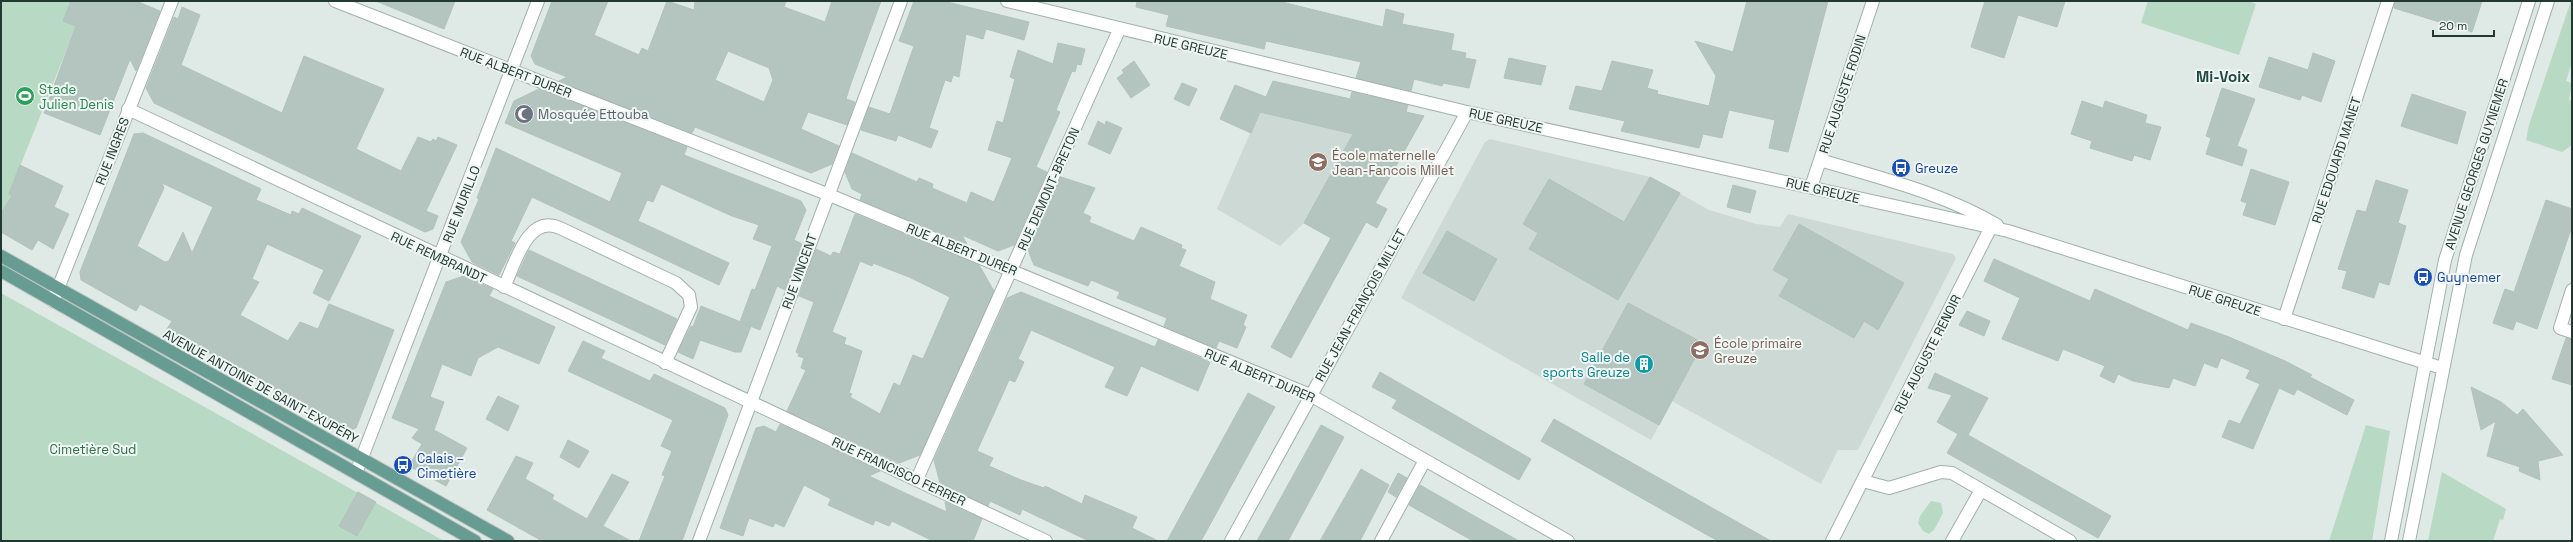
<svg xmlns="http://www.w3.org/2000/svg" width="2573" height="542" viewBox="0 0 2573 542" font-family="'Space Grotesk',sans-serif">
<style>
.built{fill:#cdd9d4}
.green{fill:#b8d9c3}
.building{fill:#b4c4be;stroke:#b2c2bc;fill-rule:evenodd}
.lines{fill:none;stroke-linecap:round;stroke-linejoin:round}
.minor-casing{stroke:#a2b0ac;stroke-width:14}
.major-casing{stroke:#bcc3c2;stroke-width:14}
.minor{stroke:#fff;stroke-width:12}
.major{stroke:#669c91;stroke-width:12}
.labels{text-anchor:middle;stroke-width:4;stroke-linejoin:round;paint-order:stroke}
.street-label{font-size:13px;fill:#213833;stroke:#eff6f3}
.leisure-label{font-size:13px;fill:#27864d;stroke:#eff6f3;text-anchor:start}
.worship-label{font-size:13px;fill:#5b616d;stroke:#eff6f3;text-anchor:start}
.education-label{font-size:13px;fill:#785e54;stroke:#eff6f3;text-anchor:start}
.transit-label{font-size:13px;fill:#164399;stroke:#eff6f3;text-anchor:start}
.culture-label{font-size:13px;fill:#0d838f;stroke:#eff6f3;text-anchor:end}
.park-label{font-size:13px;fill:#2e6c49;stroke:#eff6f3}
.quarter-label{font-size:15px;font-weight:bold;fill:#1e4840;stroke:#eff6f3}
</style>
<rect width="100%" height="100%" fill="#dfe9e5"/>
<path class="built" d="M1273,81L1424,116L1351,249L1304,223L1280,246L1217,209Z
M1490,139L1650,177L1709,210L1756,224L1780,227L1788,214L1953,254L1956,258L1858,450H1838L1821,484L1672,401L1651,440L1401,298L1485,142Z"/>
<path class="green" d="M1,1H86L9,194L12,196L1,213Z
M2148,1H2248L2256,4L2239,55L2141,23Z
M2571,1L2572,62L2566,81L2572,83L2569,100L2572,101V145L2562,152L2526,140L2529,125Z
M1,293L444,541H1Z
M2366,425L2390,431L2372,541H2329Z
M2442,472L2506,509L2503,520L2500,519L2493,541H2428Z
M1931,501L1941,503L1943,513L1934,530L1929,534L1923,531L1918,523L1920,516Z"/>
<path class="building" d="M71,1H136L160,11L136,71L130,59L100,135L44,113L76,26L63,21Z
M376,1H455L444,29Z
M552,1H608L594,35L639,55L642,48L648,51L667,1L694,10L695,1H786L784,7L825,22L832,1H881L850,86L846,99L855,102L847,125L808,112L801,129L839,146L832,164L811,173L695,127L692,133L559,81L567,77L535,64L531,56ZM728,51L769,68L773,80L764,102L715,80Z
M914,1H943L1029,22L1024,40L986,29L983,39L966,34L959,77L953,75L951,82L945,80L929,128L938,131L931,148L898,135L896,141L861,130L869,107L890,114L914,46L899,41Z
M1137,1H1278L1383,27L1386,9L1404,14L1402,24L1454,34L1451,50L1466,53L1465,58L1476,60L1469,88L1443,83L1442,86L1414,79L1411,91L1356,78L1361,62L1266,41L1264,49L1166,26L1169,15L1136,7Z
M1747,1H1828L1788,152L1769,148L1775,120L1729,110L1722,138L1703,134L1699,148L1621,131L1625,121L1569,109L1576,86L1602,91L1612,61L1653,70L1647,88L1658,91L1657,94L1709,106L1716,76L1695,41L1733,52Z
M1985,1H2065L2057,27L2018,15L2004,58L1971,47Z
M2395,1H2482L2472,32L2394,8Z
M182,7L200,15L181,65L282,113L304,56L384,89L356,149L401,171L418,137L431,142L433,139L436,141L438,137L457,145L426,211L438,216L433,229L425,232L154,103L146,88L174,17L178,19Z
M1058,43L1085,49L1081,65L1077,64L1075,72L1072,71L1056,110L1060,112L1036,167L1047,172L1014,245L998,251L962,235L967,244L860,200L862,194L852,189L845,172L852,153L917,182L919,178L933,184L932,188L967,203L971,192L994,202L1012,158L988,150L997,121L1003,123L1015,79L1010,77L1018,50L1053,64Z
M2313,53L2335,61L2321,102L2302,95L2300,100L2259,87L2269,57L2308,70Z
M1509,58L1546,66L1541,85L1504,78Z
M1134,61L1150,85L1131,98L1117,78L1124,73L1122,70Z
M1273,81L1350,99L1352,92L1408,105L1406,112L1424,116L1375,203L1387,209L1377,228L1366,222L1291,358L1271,347L1331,238L1304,223L1353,134L1260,112L1251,133L1220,119L1235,85L1266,97Z
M1182,83L1197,89L1189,106L1174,99Z
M2222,88L2255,99L2237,146L2247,150L2242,166L2206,154L2211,138L2206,136Z
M539,89L687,147L684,155L801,201L806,210L794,240L802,244L785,290L777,286L760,330L740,322L752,289L755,290L772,246L753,239L759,225L732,216L661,184L653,202L647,200L638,221L729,263L719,285L532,197L511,241L515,243L499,275L472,262L461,242L479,199L477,198L496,148L610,202L622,173L505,123L514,101Z
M2412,94L2466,112L2457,144L2401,126Z
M2082,101L2103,108L2105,101L2147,115L2145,123L2161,127L2150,160L2134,155L2132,161L2090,148L2092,141L2071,134Z
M1098,121L1105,125L1106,121L1122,128L1110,154L1088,144Z
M143,133L261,189L256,200L291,215L292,211L299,214L302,208L361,236L329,301L313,293L324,270L267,244L252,279L259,282L240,315L288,341L300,322L318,329L329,304L394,330L356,428L347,431L176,334L167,329L172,321L140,304L136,311L81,280L80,272L134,134ZM162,183L213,207L192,253L183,232L169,261L165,262L137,246L164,188Z
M20,165L63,186L54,207L69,214L53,249L38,240L32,250L1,232V213L12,196L9,194Z
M2251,169L2289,182L2275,225L2243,215L2247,203L2241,201Z
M1061,177L1095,188L1083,213L1091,217L1089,222L1134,241L1141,227L1182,245L1181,248L1186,250L1179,266L1215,282L1210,299L1247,315L1243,325L1246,327L1237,348L1219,341L1216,348L1164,326L1167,318L1117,298L1120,292L1091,280L1088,286L1034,265L1028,250Z
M1650,177L1680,193L1618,300L1529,249L1538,233L1523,224L1549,179L1624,222Z
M2376,180L2408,190L2398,223L2406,226L2389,285L2379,282L2374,298L2342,288L2347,271L2338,269L2357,210L2366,212Z
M1733,185L1756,191L1750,213L1727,207Z
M2546,200L2572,209V226L2537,329L2516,321L2513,330L2493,323L2505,289L2514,292Z
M855,214L979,265L994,291L920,455L899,463L787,411L806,370L801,368L804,358L798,356L799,354L796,352L814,302L799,296L816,249L831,256L833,252L840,254ZM860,261L872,266L873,263L909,277L950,297L923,359L913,355L900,386L894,383L880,414L850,397L852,394L849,393L862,351L844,344L846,338L832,332Z
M1799,224L1904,283L1878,330L1864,321L1854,338L1779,296L1789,279L1773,270Z
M1447,231L1497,259L1474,301L1423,273Z
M529,250L677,319L665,345L517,276Z
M1994,259L2090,301L2095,289L2188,330L2191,323L2229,337L2285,361L2312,375L2310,377L2354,400L2347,415L2297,389L2294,395L2279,388L2253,449L2222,437L2229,420L2240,424L2260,384L2246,378L2250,370L2221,358L2217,368L2204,363L2195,386L2173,378L2169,388L2133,381L2118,374L2114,383L2100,376L2105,366L2063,349L2058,361L2002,339L2020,298L1984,281Z
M464,276L493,289L489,296L555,327L539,364L498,347L478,358L471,376L442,364L430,397L444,402L434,430L467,448L446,486L409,466L422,444L412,438L419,429L392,418L446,282Z
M1021,292L1155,347L1158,340L1210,362L1198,391L1141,366L1127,396L1105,387L1115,367L1031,330L1018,359L1024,362L1015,382L1009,380L977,451L993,458L989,466L1021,480L1044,488L1045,486L1082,504L1085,495L1137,517L1132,528L1158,541H1089L1022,509L1020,515L990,501L988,506L940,483L934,460L1007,298Z
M1628,303L1703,343L1659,425L1584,384Z
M701,306L751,326L741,352H735L700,340L693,359L678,352L691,326L693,327Z
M1967,311L1990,321L1984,336L1959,325Z
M2566,338L2572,339V385L2552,379Z
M583,341L605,351L601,358L650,381L654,374L725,408L728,415L682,541H639L665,476L662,475L672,451L661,446L673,420L568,371Z
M1380,372L1531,459L1519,480L1392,408L1397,400L1372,387Z
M1935,373L1988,398L1968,435L2111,516L2098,538L1947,453L1958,434L1937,422L1952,395L1928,388Z
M2471,387L2501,402L2517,415L2523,409L2563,455L2538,461L2540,480L2519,471L2520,467L2487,456L2496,421L2481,430Z
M1248,393L1275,407L1264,426L1201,541H1167Z
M498,396L519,406L508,431L486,419Z
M1554,419L1771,541H1718L1661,509L1541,441Z
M780,424L880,471L869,476L905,493L947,512L945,502L982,519L973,541H933L892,521L889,526L875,520L873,525L828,505L831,499L804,485L784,527L775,523L773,527L749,518L743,536L720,528L756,428L764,426L776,432Z
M1321,425L1344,437L1288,541H1257Z
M568,440L589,451L579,468L560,457Z
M516,456L533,463L525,479L554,495L552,499L587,519L612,474L629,482L603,526L631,541H542L487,510Z
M1361,469L1389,485L1360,541H1320Z
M1398,473L1407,478L1396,497L1388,492Z
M1420,485L1485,522L1519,541H1473L1409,505Z
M358,492L376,502L357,536L339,526Z"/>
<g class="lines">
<defs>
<path id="minor" d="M335,1L827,194L1310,395L1568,541
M1007,1L1467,112L2008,231L2442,368
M128,109L1046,541
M1820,160C1880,178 1943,193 1997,225
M1811,187L1873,1
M504,287C515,265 527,213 560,228L676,283L689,295L691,307L665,363
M2572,290L2560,328L2572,332
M53,301L172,1
M2284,319L2388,1
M356,473L538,1
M917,479L1119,30
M1863,481L1889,488L1941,472L1952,473L2070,541
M699,541L901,1
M1231,541L1467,112
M1381,541L1425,460
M1832,541L1991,227
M1952,541L1981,490
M2391,541L2445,260L2529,1
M2409,541L2466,255L2548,1"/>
<path id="major" d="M1,256L508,541
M1,271L475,541"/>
</defs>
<use href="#minor" class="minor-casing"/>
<use href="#major" class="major-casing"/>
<use href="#minor" class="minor"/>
<use href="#major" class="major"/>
</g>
<defs>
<symbol id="stadium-disc" viewBox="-11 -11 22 22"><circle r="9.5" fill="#2e9e5b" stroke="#eff6f3"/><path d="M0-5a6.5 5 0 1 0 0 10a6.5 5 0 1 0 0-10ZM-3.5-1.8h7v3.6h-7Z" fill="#fff"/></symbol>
<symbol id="mosque-disc" viewBox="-11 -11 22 22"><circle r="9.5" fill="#6b7280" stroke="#eff6f3"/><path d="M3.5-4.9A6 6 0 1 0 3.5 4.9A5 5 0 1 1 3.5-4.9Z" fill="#fff"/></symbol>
<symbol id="school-disc" viewBox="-11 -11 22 22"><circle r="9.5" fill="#8d6e63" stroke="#eff6f3"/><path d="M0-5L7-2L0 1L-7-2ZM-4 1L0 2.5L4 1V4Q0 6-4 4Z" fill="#fff"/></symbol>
<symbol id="bus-disc" viewBox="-11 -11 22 22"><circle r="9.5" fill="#1a4fb4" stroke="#eff6f3"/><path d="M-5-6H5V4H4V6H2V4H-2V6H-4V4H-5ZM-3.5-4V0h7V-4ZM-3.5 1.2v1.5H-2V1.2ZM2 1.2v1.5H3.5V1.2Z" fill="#fff"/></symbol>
<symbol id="building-disc" viewBox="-11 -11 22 22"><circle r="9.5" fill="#0f9aa8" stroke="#eff6f3"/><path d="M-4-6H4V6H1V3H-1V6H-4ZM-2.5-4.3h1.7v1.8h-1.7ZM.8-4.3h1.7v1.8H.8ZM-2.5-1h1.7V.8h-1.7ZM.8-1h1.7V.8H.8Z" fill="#fff"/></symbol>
</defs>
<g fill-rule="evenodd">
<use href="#stadium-disc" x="14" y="85" width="22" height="22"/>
<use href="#mosque-disc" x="513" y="103" width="22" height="22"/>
<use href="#school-disc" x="1307" y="151" width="22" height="22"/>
<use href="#bus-disc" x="1890" y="157" width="22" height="22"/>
<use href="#bus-disc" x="2412" y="266" width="22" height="22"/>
<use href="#school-disc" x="1689" y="339" width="22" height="22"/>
<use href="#building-disc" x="1633" y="353" width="22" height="22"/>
<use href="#bus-disc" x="392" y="454" width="22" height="22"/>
</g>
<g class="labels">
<g class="street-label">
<text transform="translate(1191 46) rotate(13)" y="5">RUE GREUZE</text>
<text transform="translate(516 72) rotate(21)" y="5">RUE ALBERT DURER</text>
<text transform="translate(1842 94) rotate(-72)" y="5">RUE AUGUSTE RODIN</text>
<text transform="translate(1506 120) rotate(12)" y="5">RUE GREUZE</text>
<text transform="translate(112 151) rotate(-69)" y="5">RUE INGRES</text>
<text transform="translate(2336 160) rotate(-72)" y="5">RUE EDOUARD MANET</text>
<text transform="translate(2476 164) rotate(-72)" y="5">AVENUE GEORGES GUYNEMER</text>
<text transform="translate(1048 189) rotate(-66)" y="5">RUE DEMONT-BRETON</text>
<text transform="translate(1823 190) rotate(13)" y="5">RUE GREUZE</text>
<text transform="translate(461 204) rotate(-69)" y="5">RUE MURILLO</text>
<text transform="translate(962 249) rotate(22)" y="5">RUE ALBERT DURER</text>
<text transform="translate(439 257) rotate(25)" y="5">RUE REMBRANDT</text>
<text transform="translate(799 271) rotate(-70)" y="5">RUE VINCENT</text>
<text transform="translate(2225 300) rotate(18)" y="5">RUE GREUZE</text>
<text transform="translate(1360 305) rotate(-61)" y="5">RUE JEAN-FRANÇOIS MILLET</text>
<text transform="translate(1927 354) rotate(-63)" y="5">RUE AUGUSTE RENOIR</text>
<text transform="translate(1260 375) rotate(23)" y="5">RUE ALBERT DURER</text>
<text transform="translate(261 386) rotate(29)" y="5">AVENUE ANTOINE DE SAINT-EXUPÉRY</text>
<text transform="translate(899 471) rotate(25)" y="5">RUE FRANCISCO FERRER</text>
</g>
<g class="leisure-label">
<text x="39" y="94">Stade<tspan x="39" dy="15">Julien Denis</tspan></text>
</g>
<g class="worship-label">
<text x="538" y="119">Mosquée Ettouba</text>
</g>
<g class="education-label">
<text x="1332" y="160">École maternelle<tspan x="1332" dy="15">Jean-Fancois Millet</tspan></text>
<text x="1714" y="348">École primaire<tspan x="1714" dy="15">Greuze</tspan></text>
</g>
<g class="transit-label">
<text x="1915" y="173">Greuze</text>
<text x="2437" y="282">Guynemer</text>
<text x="417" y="463">Calais –<tspan x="417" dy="15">Cimetière</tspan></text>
</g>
<g class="culture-label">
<text x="1630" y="362">Salle de<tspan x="1630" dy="15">sports Greuze</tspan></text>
</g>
<g class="park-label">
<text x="93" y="454">Cimetière Sud</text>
</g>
<g class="quarter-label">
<text x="2223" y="82">Mi-Voix</text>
</g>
</g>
<rect width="2573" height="542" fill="none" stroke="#213833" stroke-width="4"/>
<path d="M2433 30v6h61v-6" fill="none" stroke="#213833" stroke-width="2"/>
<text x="2439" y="30" font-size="12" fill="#213833" stroke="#eff6f3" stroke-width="3" paint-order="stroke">20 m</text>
</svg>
